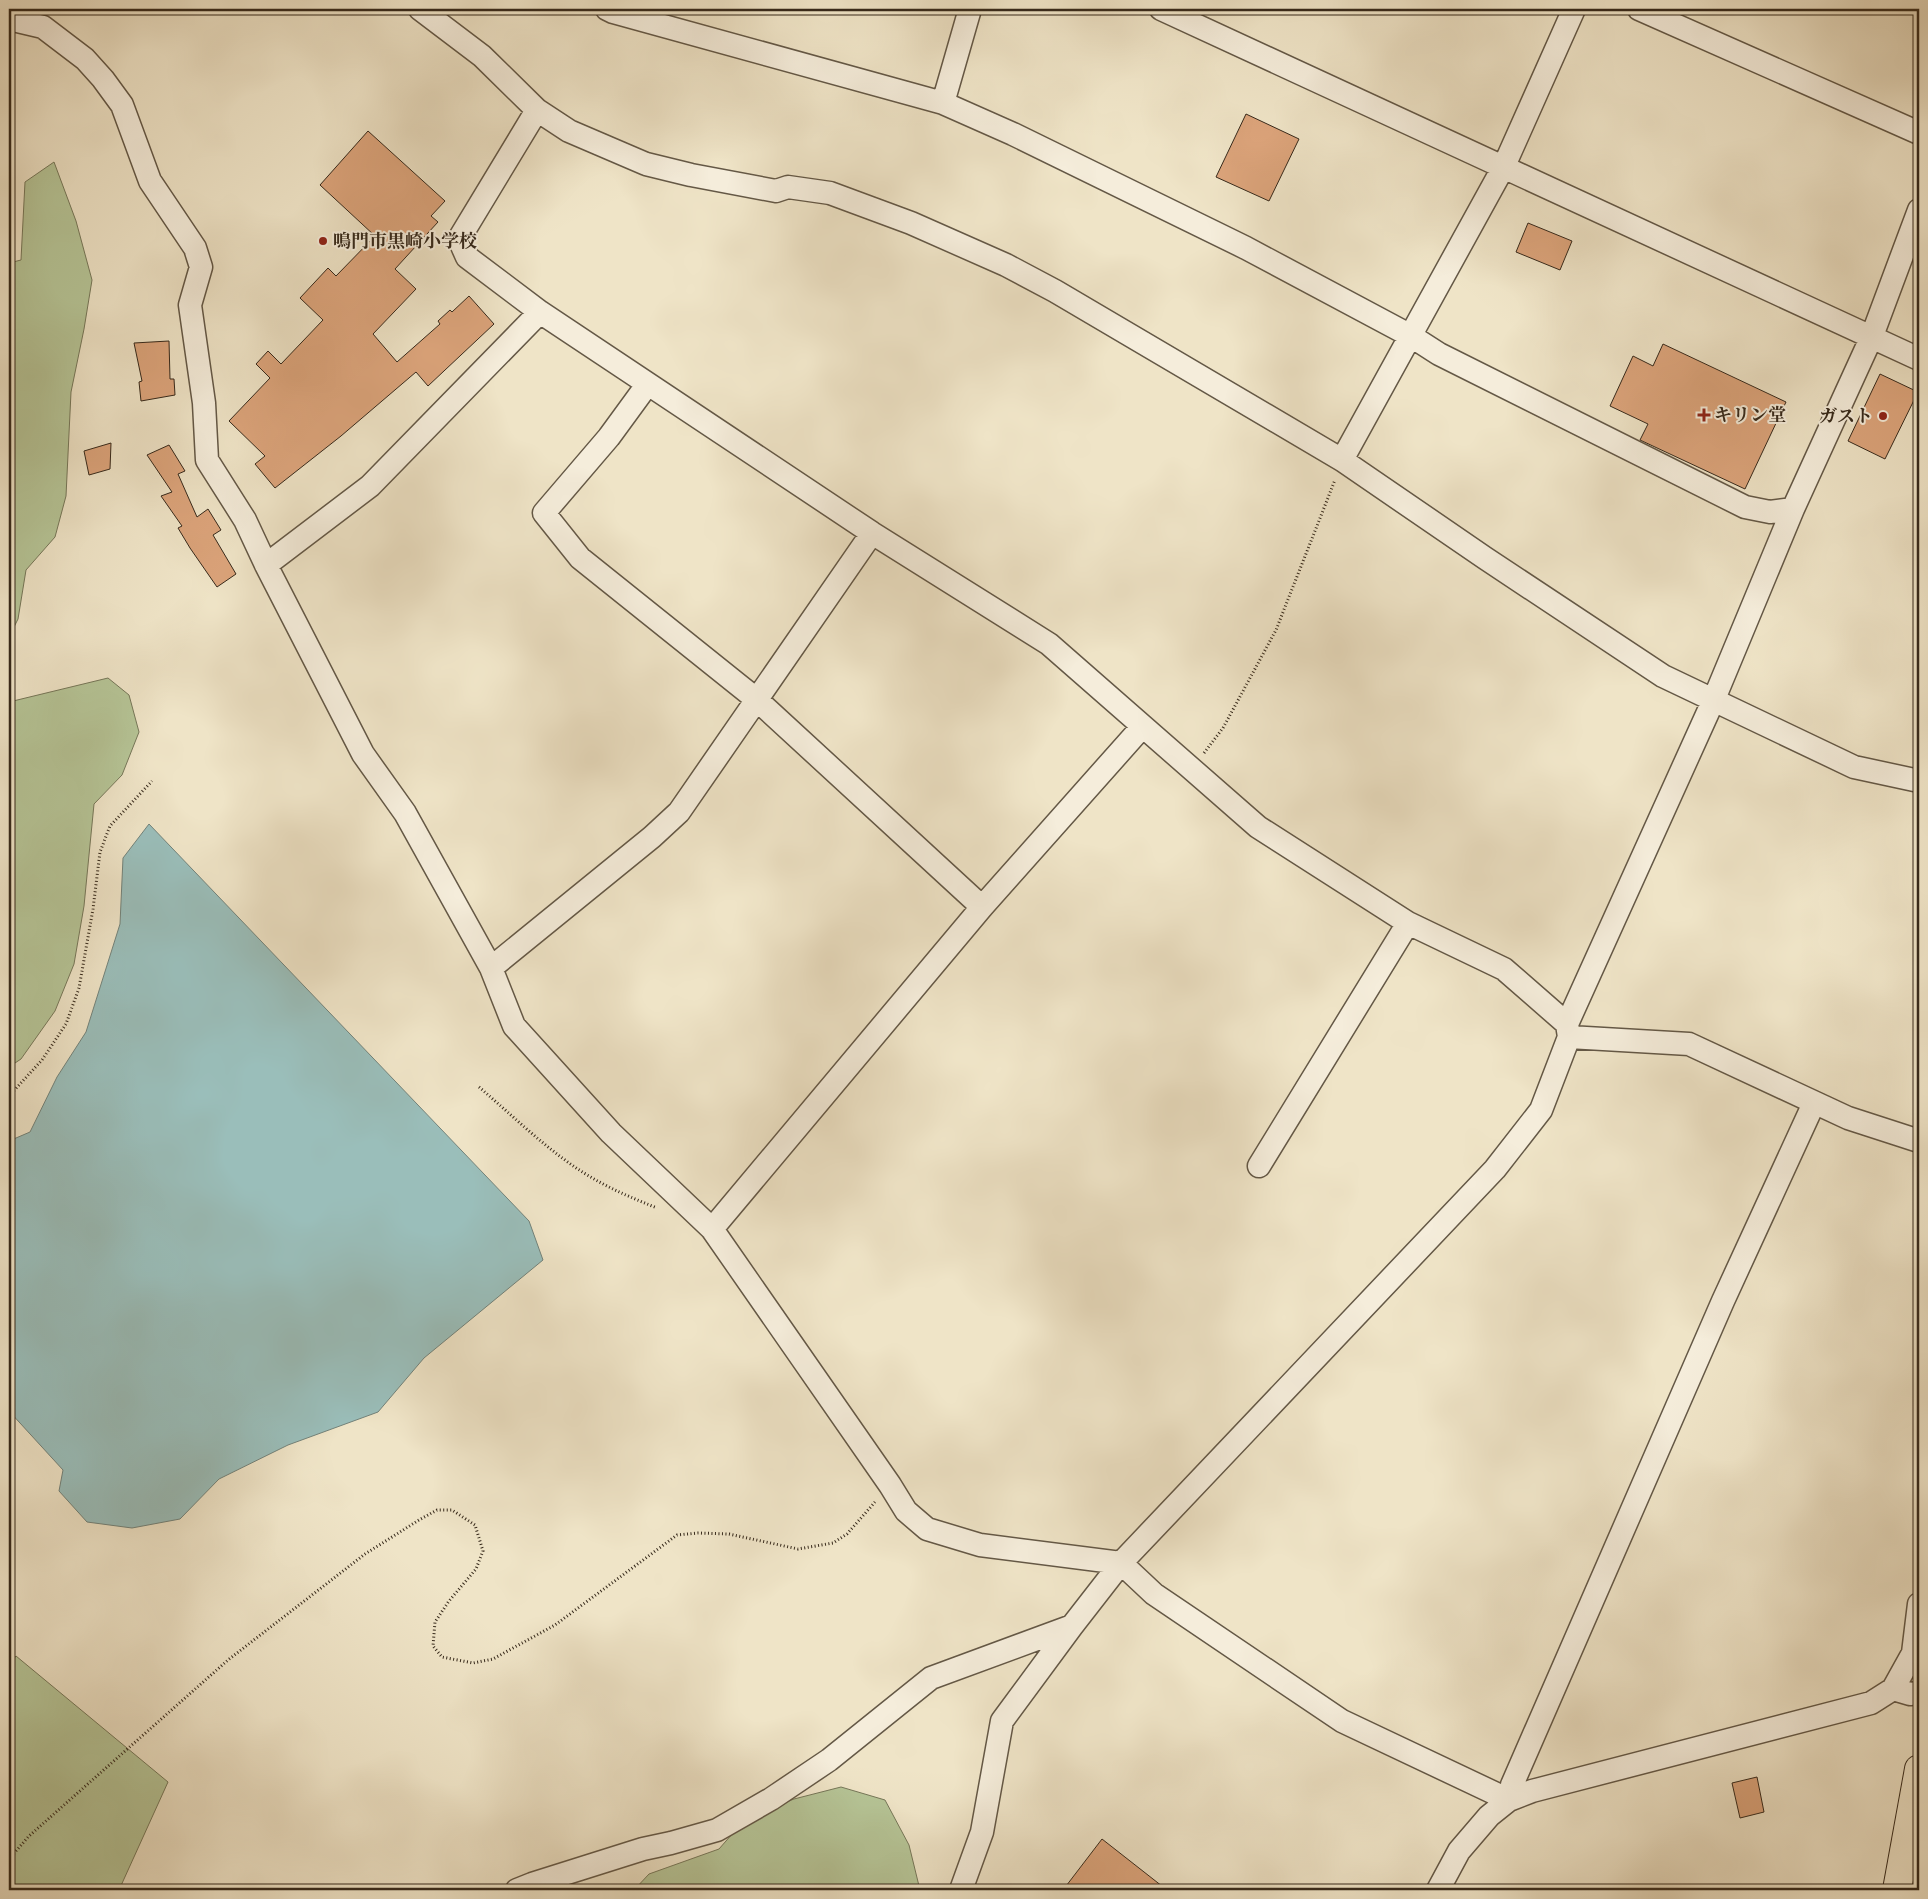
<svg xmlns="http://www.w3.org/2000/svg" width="1928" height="1899" viewBox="0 0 1928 1899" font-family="Vollkorn,'Noto Serif JP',serif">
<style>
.green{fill:#b6c597;stroke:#767759}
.water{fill:#9abeba;stroke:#72827a}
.building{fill:#dca47b;stroke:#36291b}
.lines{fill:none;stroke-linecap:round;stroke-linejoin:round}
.minor-casing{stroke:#645846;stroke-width:25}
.highway-casing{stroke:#36291b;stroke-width:30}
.path{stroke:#36291b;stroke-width:3;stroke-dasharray:1 2.5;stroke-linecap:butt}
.minor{stroke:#f5eddb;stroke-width:22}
.highway{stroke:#efe4c7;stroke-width:28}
.poi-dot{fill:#8f2418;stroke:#f5eddb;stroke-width:2}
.labels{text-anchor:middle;stroke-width:4;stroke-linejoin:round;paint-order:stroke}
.poi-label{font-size:18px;font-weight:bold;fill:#36291b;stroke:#f5eddb;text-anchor:start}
</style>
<rect width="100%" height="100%" fill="#efe4c7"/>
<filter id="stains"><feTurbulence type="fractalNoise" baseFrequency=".004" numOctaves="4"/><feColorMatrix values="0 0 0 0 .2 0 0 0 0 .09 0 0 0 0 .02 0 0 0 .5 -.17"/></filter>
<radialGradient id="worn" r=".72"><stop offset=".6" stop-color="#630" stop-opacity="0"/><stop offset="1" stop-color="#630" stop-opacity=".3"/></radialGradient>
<path class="green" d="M54,162L76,221L92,280L84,329L71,392L66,496L55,537L26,570L18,619L9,637V263L21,260L25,182Z
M108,678L129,695L139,732L122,775L94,804L84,906L74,964L55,1011L21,1059L9,1067V702Z
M16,1656L168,1782L119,1890H9V1665Z
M841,1787L885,1800L909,1845L920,1890H634L649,1874L719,1849L747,1817L794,1799Z"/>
<path class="water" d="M149,824L529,1221L543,1260L424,1358L378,1412L288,1445L219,1479L180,1519L132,1528L87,1522L59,1491L63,1470L9,1411V1141L30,1132L57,1077L86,1032L120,924L123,858Z"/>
<path class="building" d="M1246,114L1299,139L1269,201L1216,177Z
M368,131L445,201L431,216L438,222L395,269L416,289L373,334L397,362L440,324L438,321L450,310L452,312L469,296L494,324L428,386L416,372L341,436L275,488L255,464L265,456L229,421L270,378L256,364L268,351L281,364L323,320L300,298L328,268L336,276L375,236L320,185Z
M1528,223L1572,241L1560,270L1516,252Z
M169,341L170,379H174L175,395L141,401L139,382L142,381L134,343Z
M1663,344L1786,402L1745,489L1640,440L1648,424L1610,406L1633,356L1653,366Z
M1880,374L1918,392L1885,459L1848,441Z
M111,443L110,469L89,475L84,451Z
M169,445L185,471L178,474L197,517L208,509L221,530L213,535L236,574L217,587L190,548L178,528L182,526L161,496L172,492L147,455Z
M1757,1777L1764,1812L1740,1818L1732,1783Z
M1102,1839L1167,1890H1063Z"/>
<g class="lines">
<defs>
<path id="minor" d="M420,9L482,56L537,110L569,131L646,164L691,175L776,191L788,187L830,193L911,223L1006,265L1055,291L1342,460L1485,558L1663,676L1854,767L1919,781
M607,9L613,12L943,103L1013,134L1246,248L1411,336L1439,354L1745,507L1770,512L1793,509
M1161,9L1919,359
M1639,9L1919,133
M9,19L43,27L85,59L103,79L122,105L150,181L195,248L201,267L190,305L204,403L207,460L245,520L266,565L363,754L405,813L491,968L514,1026L611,1133L712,1229L890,1485L906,1511L927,1529L980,1545L1121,1563L1154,1594L1342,1721L1509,1800
M943,103L970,9
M537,110L459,239L467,257L540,312L872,533L1049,644L1258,827L1408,923L1504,969L1567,1024
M647,385L609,437L544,513L580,558L756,699L982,907
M1342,460L1504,166L1574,9
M266,565L370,486L540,312
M491,968L652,837L679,812L872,533
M1569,1037L1689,1044L1848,1118L1919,1141
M1259,1166L1408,923
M712,1229L982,907L1142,727
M1893,1689L1910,1694L1919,1693
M1509,1800L1512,1785L1723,1301L1814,1103
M517,1890L532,1884L643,1849L671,1843L717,1830L771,1799L829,1760L931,1678L1072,1626L1121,1563L1495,1169L1541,1110L1569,1037L1567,1024L1714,699L1793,509L1872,336L1919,210
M961,1890L982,1832L1002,1721L1072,1626
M1438,1890L1459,1851L1489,1816L1509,1800L1532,1791L1871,1703L1893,1689L1913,1653L1919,1604"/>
<path id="highway" d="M1897,1890L1919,1769"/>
</defs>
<use href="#minor" class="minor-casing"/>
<use href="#highway" class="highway-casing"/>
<path class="path" d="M1204,753L1223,728L1276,630L1335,480
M479,1087C513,1116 546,1149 584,1173C608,1188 632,1198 657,1208
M9,1096L42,1060L66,1024L79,988L93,909L100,852L110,826L152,781
M9,1859L29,1836L228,1660L365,1554L419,1520L437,1510H452L475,1525L483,1551L476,1569L449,1601L435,1622L433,1646L442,1657L473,1663L493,1659L555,1625L677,1535L698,1533L729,1534L798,1549L833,1543L847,1534L875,1502"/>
<use href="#minor" class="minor"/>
<use href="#highway" class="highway"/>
</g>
<g class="poi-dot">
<circle cx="323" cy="241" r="5"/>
<path d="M1701.5 407.5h5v5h5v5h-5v5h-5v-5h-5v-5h5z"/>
<circle cx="1883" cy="416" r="5"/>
</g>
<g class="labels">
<g class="poi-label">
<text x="333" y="247">鳴門市黒崎小学校</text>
<text x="1714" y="421">キリン堂</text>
<text x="1873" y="422" text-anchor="end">ガスト</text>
</g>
</g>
<rect width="1928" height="1899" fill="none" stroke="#efe4c7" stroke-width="30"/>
<rect x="10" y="10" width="1908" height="1879" fill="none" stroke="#36291b" stroke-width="2.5"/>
<rect x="15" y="15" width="1898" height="1869" fill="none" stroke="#36291b"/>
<rect width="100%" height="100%" filter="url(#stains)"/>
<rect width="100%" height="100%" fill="url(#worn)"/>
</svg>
